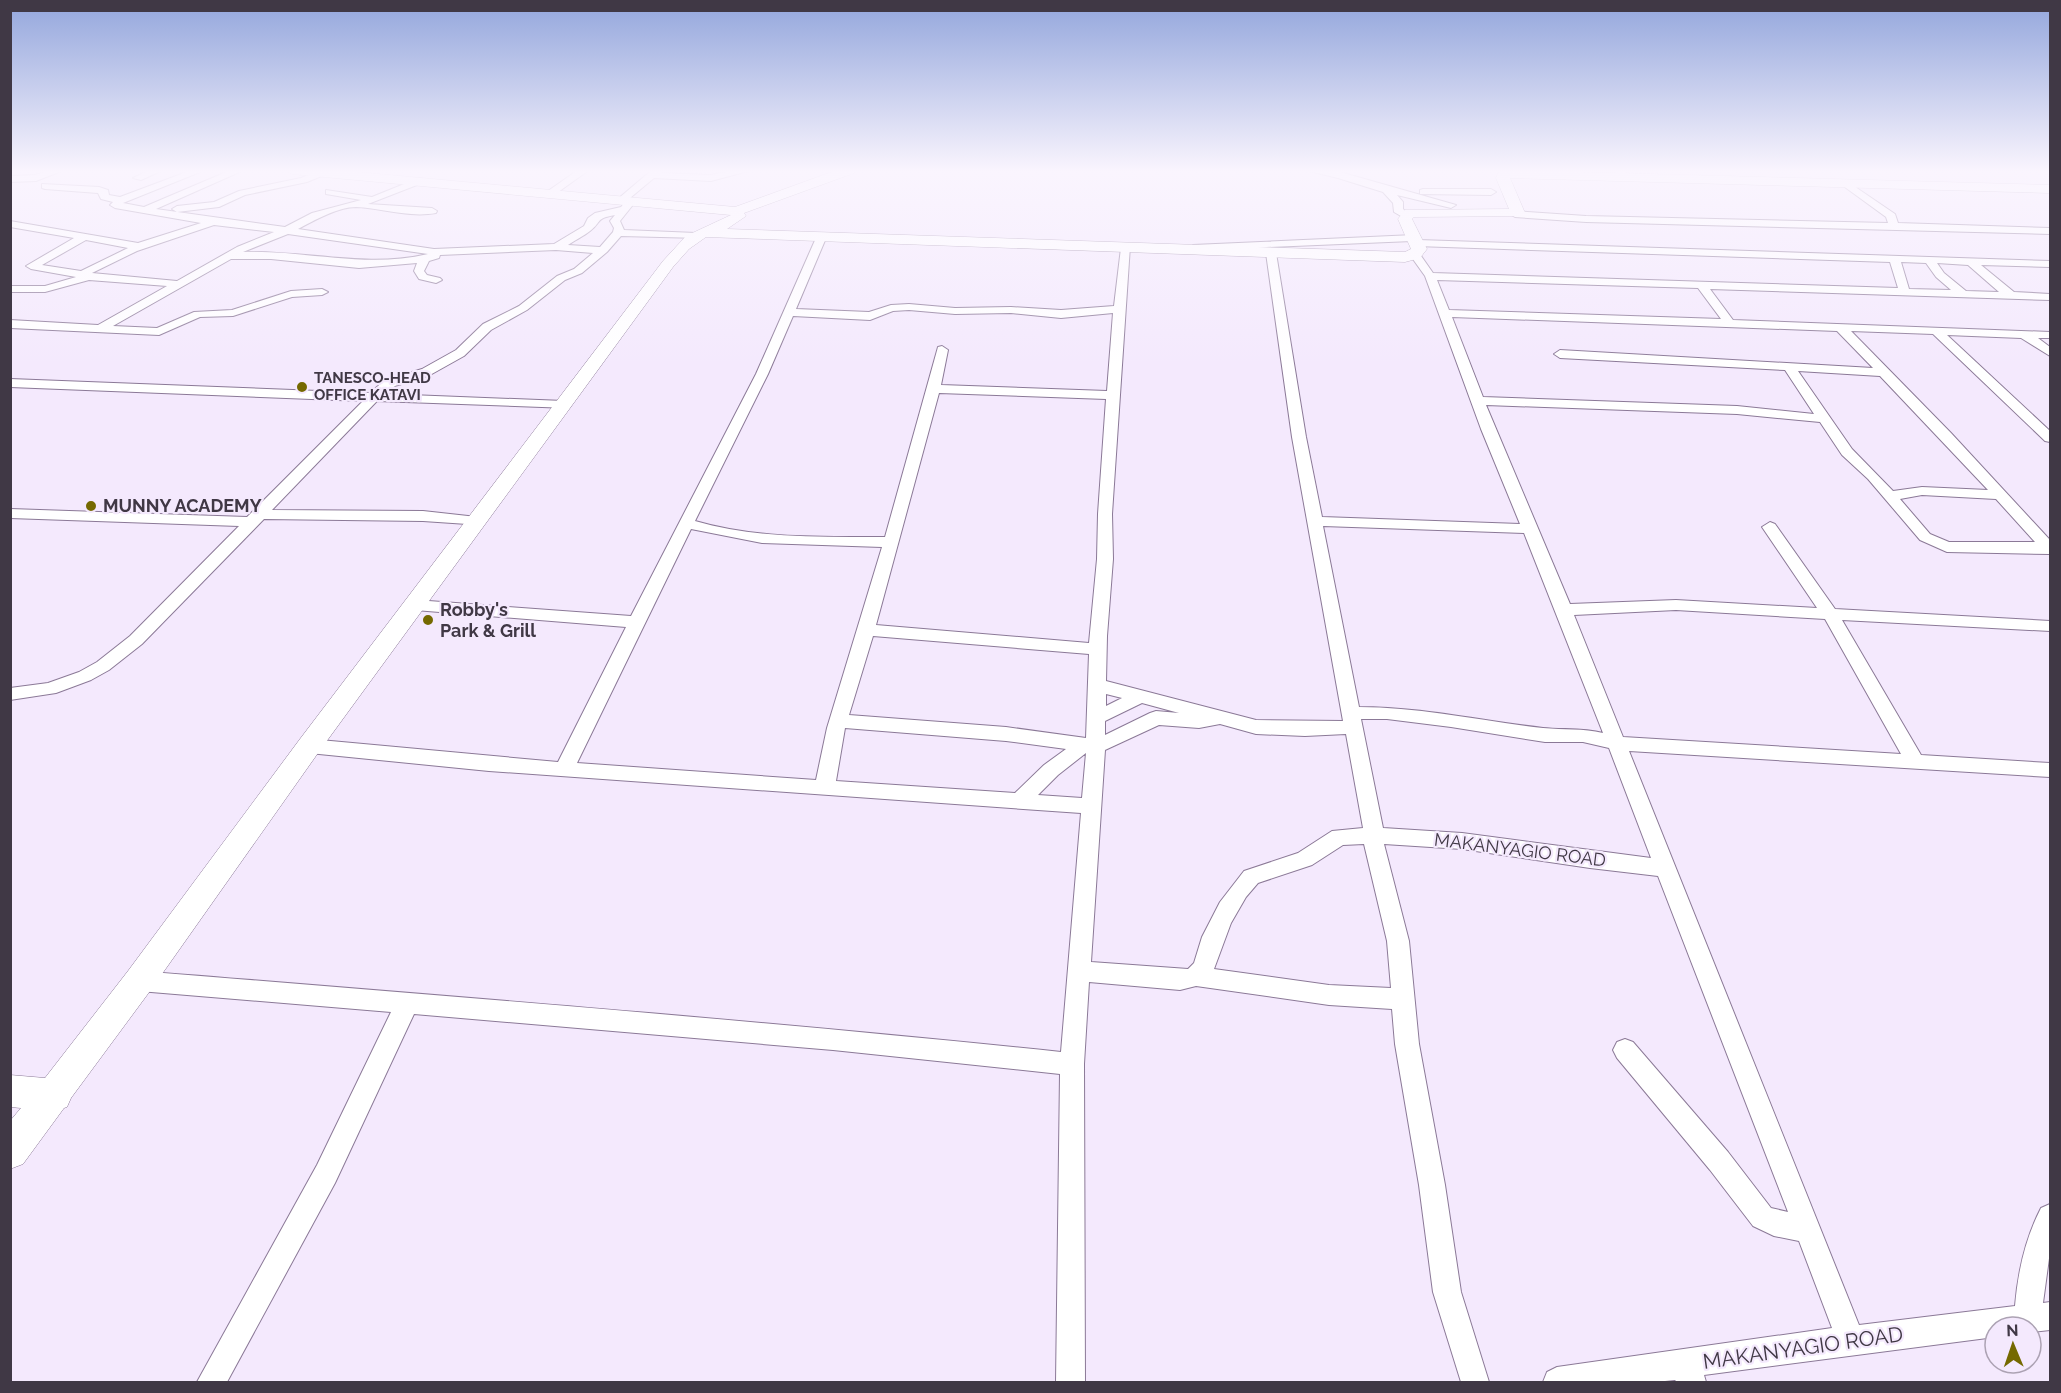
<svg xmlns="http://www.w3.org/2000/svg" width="2061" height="1393" viewBox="0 0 2061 1393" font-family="Raleway,sans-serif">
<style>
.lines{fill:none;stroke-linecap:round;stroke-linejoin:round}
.street-casing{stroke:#8b7997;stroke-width:2}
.secondary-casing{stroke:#8b7997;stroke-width:1}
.street{fill:#fff;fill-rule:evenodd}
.secondary{fill:#fff;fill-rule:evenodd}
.poi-dot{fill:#756900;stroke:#f4e9fd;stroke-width:2}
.labels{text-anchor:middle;stroke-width:4.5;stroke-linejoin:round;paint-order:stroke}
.far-poi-label{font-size:15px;font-weight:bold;fill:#403845;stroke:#f4e9fd;text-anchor:start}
.poi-label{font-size:18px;font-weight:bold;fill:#403845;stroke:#f4e9fd;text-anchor:start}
.street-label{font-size:18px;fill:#403845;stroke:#f4e9fd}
.near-street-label{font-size:21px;fill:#403845;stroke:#f4e9fd}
</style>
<rect width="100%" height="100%" fill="#f4e9fd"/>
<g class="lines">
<defs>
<path id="street" d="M50,170H64L36,181L10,182V176L35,175Z
M150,170H163L141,180L133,178Z
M192,170H205L123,203L144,207L231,170H244L156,209L285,227L312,213L361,200L326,194V190L372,197L419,178L422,179V183L368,204L432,208L437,211L436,213C409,218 381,208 356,207C338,207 313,221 298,229L434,249L554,244L584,226L588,218L595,213L621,207L625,202H619V198L652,170H663L661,173L711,175L735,170H752L711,181L654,178L630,198L636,201L620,221L624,230L696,233L701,236L700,238L621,236L607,252L582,273L565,280L527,310L491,330L464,356L430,375L395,386L385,394L564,401L569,402L571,405L569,408L377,401L272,510L423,511L477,517L482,519L485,522L482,525L423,521L264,519L142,644L109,670L91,680L56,693L10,700V688L48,683L79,672L97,662L130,636L239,526L10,518V509L247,517L363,401L10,387V379L370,393L385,380L422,369L456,350L483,324L519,306L557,276L574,269L593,253L556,250L440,255L439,258L429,261L424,271L427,275L440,278L442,280L436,283L419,279L414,271L417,263L359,268L271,259H231L113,326L157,328L194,312L232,310L291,291L322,289L328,292L322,295L292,297L233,316L200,317L159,335L10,328V320L98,325L167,286L89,280L45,292H10V286H45L76,277L31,269L26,266L74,238L10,227V221L138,243L201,223L115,208L110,205L113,202L101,199L98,193L45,189L42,188V184L99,187L108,190L109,195L120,197ZM615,215L610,221L614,228L613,232L600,247L568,245C575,240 584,236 590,231C603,221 594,219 615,215ZM214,225L274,232L237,247L177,281L92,273L137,251ZM288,234L428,254C366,269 306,250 243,252ZM86,240L128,248L81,271L42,265Z
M321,170L324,171V175L307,182L245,195L219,207L177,212L172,209L177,206L214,202L239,191L301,178Z
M578,170H589L554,195H548V191Z
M1305,170L1340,172L1456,205L1451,208L1397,195L1403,202V209L1411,216L1406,219L1394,212L1393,203L1383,192L1338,178Z
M1613,170H1623L1630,177L1622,179Z
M1845,180L1895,214L1898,223L2050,228V234L1586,222L1515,217L1510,214L1515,211L1586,216L1888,223L1886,217L1842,185L1840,183Z
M1423,189H1491L1496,192L1491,195L1420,194V190Z
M821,235L826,238L796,309L869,312L891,305L909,304L955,308L1011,307L1061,310L1114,306L1121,248L1122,246H1130L1112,514L1113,559L1107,636L1106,681L1256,720L1343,721L1292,437L1266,253L1267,251L1271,250L1276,253L1306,437L1322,517L1520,524L1481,429L1425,276L1410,255L1411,253H1419L1433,273L1898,288L1890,262L1416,246L1412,245V241L1197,250L1192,247L1193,245L1414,235L1418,236V240L2050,261V267L1981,265L2014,292L2050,294V300L1710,289L1733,320L2050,332V338H2038L2050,347V356L2021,338L1947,335L2050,431V442L2045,441L1933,334L1851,331L1951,433L2050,540V554L1947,552L1920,540L1868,479L1842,455L1820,422L1737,414L1486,405L1570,604L1676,600L1817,608L1762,527L1770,522L1775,524L1835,609L2050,621V631L1842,620L1921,755L2050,763V777L1629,751L1859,1325L2015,1306C2018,1271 2025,1239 2041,1208L2050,1204V1251L2043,1303L2050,1302V1330L2031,1332V1327H1995V1337L1704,1375L1706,1382H1677L1675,1380L1655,1382H1543L1547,1372L1557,1367L1832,1328L1799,1241L1774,1236L1753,1226L1710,1170L1617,1058L1613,1050L1617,1042L1625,1039L1633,1042L1728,1152L1771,1208L1788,1212L1658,876L1590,868L1462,849L1384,844L1409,941L1419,1044L1445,1185L1461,1292L1489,1382H1461L1433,1292L1419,1185L1395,1044L1392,1009L1329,1005L1196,986L1180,990L1089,982L1084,1064L1085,1382H1056L1060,1074L833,1050L414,1014L335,1183L227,1382H197L317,1165L391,1012L139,991L131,988L128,981L131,974L139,971C446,996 754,1020 1061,1052L1081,813L489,771L309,753L302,751L300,746L302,741L309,739L558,762L626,627L415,610L409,609L407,605L409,601L415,600L631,616L756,374L816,238ZM1901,262L1926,263L1936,277L1951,290L1909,289ZM1937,263L1968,265L1999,292L1966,291L1944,273ZM1437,280L1698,288L1721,319L1449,310ZM909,310L955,314L1011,313L1061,318L1113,313L1107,391L941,385L948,350L942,346L938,347L885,537C821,537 757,539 695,521L768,374L793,316L870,320L893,311ZM1452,317L1837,331L1873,368L1560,350L1554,354L1560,358L1785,370L1814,414L1737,406L1483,397ZM1798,371L1880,376L1988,490L1922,487L1893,491L1852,449ZM939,393L1106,399L1098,514L1097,559L1089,643L876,625ZM1922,495L1996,499L2035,542H1949L1930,534L1900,499ZM1323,526L1524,533L1603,733C1583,728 1564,730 1543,728C1481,721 1421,707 1359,707ZM691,529L762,543L882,547L827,728L816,780L577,763ZM1676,610L1825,619L1901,754L1623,737L1574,615ZM873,636L1089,654L1086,738L1006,727L849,715ZM1106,694L1122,698L1106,706ZM1142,703L1179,713L1156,711L1150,713L1105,735V721ZM1361,719H1387L1451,727L1545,742H1583L1609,748L1651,858L1462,833L1383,828ZM1220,724L1256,734L1305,736L1346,734L1363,828L1332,831L1298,853L1244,871L1220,902L1202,937L1194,963L1188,969L1091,962L1105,750L1159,725L1199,728ZM845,728L1006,741L1066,749L1044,765L1015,793L836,781ZM1086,753L1082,798L1038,795L1058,775ZM1364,844L1387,941L1391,988L1329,985L1214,969L1231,923L1246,897L1258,883L1312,865L1343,845Z"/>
<path id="secondary" d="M285,170H335L735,207L837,170H856L854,173L744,213L746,216L727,229L1405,252L1411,249L1398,219L1405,210L1509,209L1496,178L1499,171L1504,170L2050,185V193L1510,178L1525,213L1523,216L1414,217L1412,219L1427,249L1420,258L1405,262L706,237L689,249L673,267L318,753L150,991L71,1098L67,1107L64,1108L23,1164L10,1169V1121L21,1108L10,1107V1075L45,1078L128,971L300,739L663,261L686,236L731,215L292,174Z"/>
</defs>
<use href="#street" class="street-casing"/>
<use href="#secondary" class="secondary-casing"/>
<use href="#street" class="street"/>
<use href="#secondary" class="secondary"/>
</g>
<linearGradient id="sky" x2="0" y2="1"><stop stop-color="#93a6dc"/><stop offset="0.47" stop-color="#faf5fe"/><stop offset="1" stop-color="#faf5fe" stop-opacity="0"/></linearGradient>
<rect width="2061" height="365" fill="url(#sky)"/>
<g class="poi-dot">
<circle cx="302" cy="387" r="6"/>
<circle cx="91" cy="506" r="6"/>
<circle cx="428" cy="620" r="6"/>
</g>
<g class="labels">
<g class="far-poi-label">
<text x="314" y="383">TANESCO-HEAD<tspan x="314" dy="17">OFFICE KATAVI</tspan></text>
</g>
<g class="poi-label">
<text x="103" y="512">MUNNY ACADEMY</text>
<text x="440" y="616">Robby's<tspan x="440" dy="21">Park &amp; Grill</tspan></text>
</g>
<g class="street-label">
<text transform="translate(1520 850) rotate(7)" y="6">MAKANYAGIO ROAD</text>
</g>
<g class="near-street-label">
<text transform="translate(1803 1348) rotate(-8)" y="7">MAKANYAGIO ROAD</text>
</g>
</g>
<rect width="2061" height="1393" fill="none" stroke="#403845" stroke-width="24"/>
<g transform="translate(2013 1345) rotate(358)"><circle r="28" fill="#f4e9fd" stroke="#aca2b3" stroke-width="1.5"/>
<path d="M0-4.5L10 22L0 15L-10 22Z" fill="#756900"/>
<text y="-9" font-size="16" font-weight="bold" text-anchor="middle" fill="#403845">N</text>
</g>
</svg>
